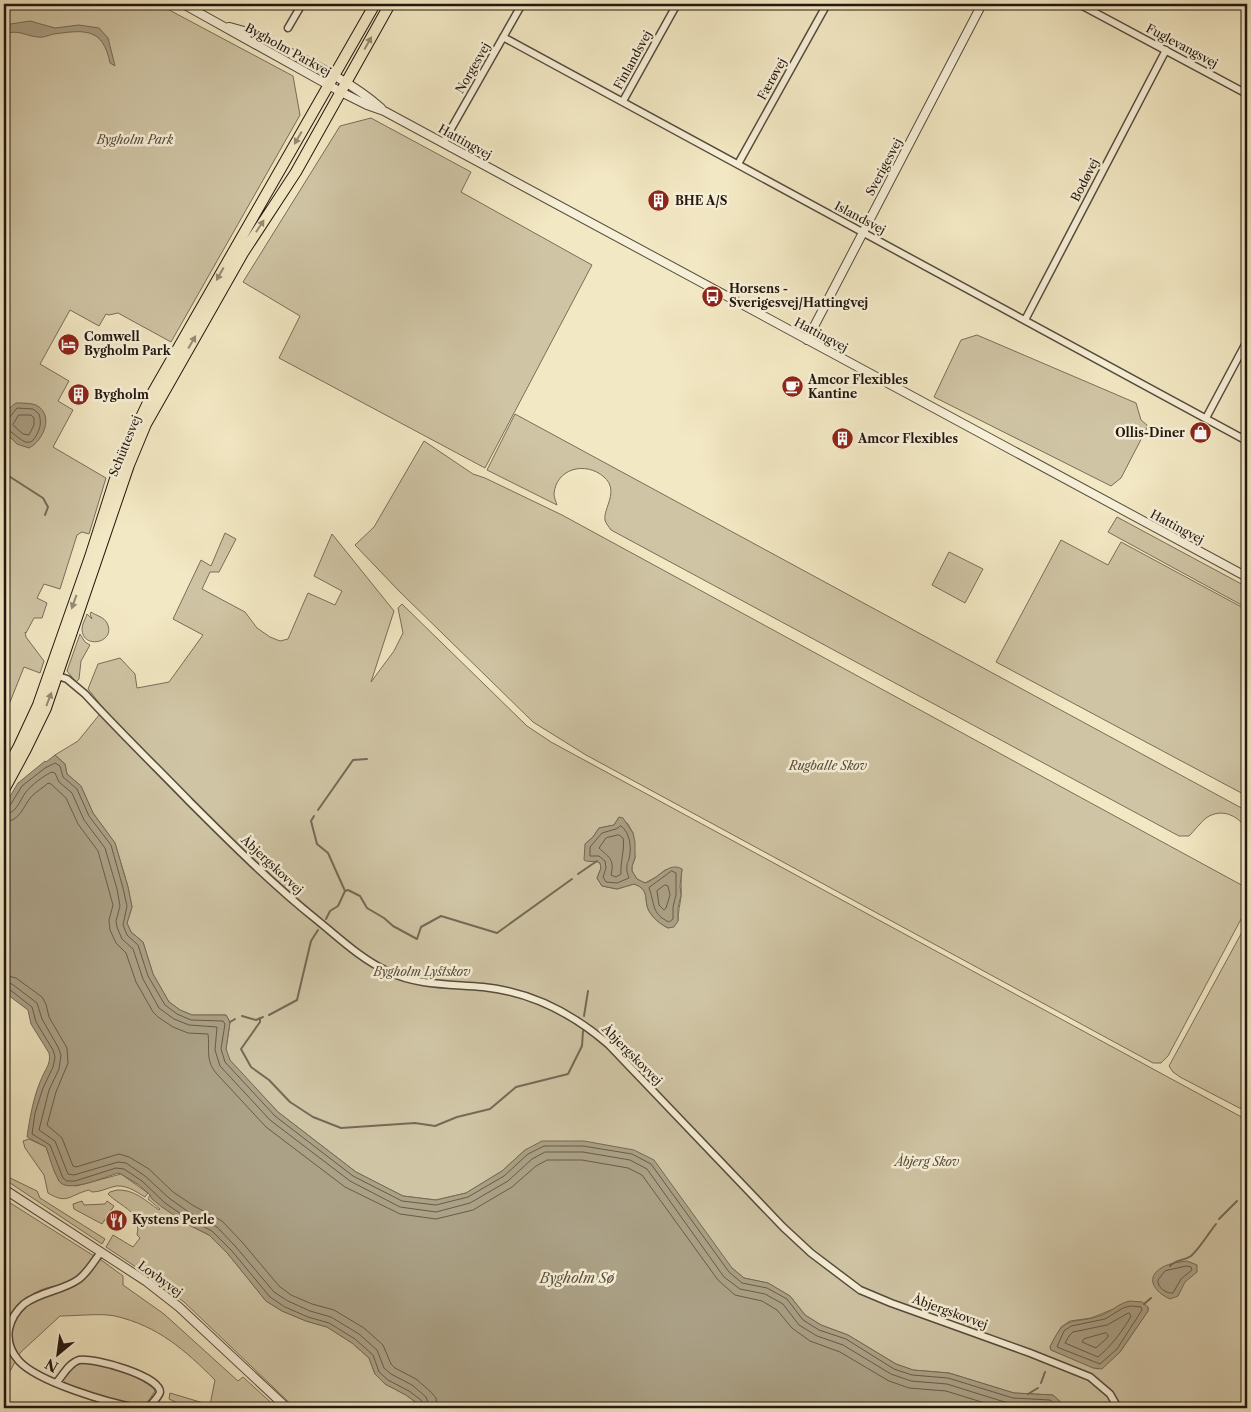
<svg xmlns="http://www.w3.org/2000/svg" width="1251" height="1412" viewBox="0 0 1251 1412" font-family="'Libre Caslon Text',serif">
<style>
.green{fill:#cfc4a4;stroke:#786e5a;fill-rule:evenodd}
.water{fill:#aba186;stroke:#746a56}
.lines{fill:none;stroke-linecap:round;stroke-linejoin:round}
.shore{stroke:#665c4a;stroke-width:1}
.stream{stroke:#746a56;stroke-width:2}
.minor-casing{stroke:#564b3c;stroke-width:9}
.tertiary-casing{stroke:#564b3c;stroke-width:10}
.primary-casing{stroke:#22170f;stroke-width:12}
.minor{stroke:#f7f0d8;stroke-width:6}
.tertiary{stroke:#f7f0d8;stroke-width:8}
.primary{stroke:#f2e8c3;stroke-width:10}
.oneway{fill:#948a72}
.labels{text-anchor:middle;stroke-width:5;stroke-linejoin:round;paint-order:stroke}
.street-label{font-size:12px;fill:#22170f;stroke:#f7f0d8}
.park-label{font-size:12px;font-style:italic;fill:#564b3c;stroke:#f7f0d8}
.poi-label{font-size:12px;font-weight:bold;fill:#22170f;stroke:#f7f0d8;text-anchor:start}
.water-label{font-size:14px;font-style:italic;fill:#594e3f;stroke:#f7f0d8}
</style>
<rect width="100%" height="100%" fill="#f2e8c3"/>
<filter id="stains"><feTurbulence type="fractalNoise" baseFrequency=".004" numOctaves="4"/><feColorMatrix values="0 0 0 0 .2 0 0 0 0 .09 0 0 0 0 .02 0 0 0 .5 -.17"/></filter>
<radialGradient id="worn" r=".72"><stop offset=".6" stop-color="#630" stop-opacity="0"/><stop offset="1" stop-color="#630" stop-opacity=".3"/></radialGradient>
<path class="green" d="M4,4H158L293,76L300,115L171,342L118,313L109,315L106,314L99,326L70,310L40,364L69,381L58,401L73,410L53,447L106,478L89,534L82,532L77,535C71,553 66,571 60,589L44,584L37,598L47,603L42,618H34L26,633L25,632L26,637L44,661L40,673L24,667L6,712L4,707Z
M371,118L471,172L461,192L592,265L485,468L279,358L300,316L243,282L340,126Z
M977,335L1136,403L1141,420L1148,426L1121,478L1111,486L934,397L961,340Z
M515,414L1247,811V830C1239,816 1222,807 1206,818C1200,823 1195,830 1189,836H1179L611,530C609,527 606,524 605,520C603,508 620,491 604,477C586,461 556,468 554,494C554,497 556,502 557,505L487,470Z
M424,441L473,474L485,478L562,515L1247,888V908L1168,1056L1161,1063H1153L586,755L533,722L399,591L355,545L374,527Z
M1117,517L1247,587V608L1108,532Z
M225,533L236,539L219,572H210L202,589L245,612L257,628L270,637L280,641L288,639L308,593L335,605L342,591L314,576L332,534L394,611L371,682L394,651L403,633L398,608L402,604L527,726L551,742L1247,1120V1408H1067L1053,1395L1014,1393L949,1373L913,1370L896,1364L848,1335L821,1325L805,1315L790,1296L768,1283L744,1278L732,1268L525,1150L502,1171L466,1193L436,1200L403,1196L356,1172L278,1112L229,1060L226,1049L230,1022L226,1015H192L180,1010L169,1002L153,974L143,942L131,932L127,923L132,907L128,887L115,843L93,813L81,786L67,774L65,764L55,755L78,741L104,709L88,689L98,664L120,658L135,674L137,688L169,682L203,635L173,619L201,560L211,566ZM619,817L628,824L633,833L635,858L632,866V871L637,879L645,883L656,877L665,870L682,869C680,879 682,888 681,897C680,905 678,912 678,921L668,928C660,924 653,918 649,911C643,900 651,890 634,884L617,889L602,886L597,878L601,868L600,863L597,861L585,844L593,837L599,828L614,825ZM1148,1307V1311L1120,1352L1098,1369L1051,1350L1050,1347L1061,1327L1070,1321L1091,1318L1111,1310Z
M1061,540L1108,565L1121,542L1247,610V796L996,662Z
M949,552L983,569L965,603L932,585Z
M91,612C97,616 104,617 107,623C117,643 82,650 82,629C82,624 86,618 87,614L92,619L90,614Z
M80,634L85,642L90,645L81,661L79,679L76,682L67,671Z
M1247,923V1112L1180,1077L1173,1072L1169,1066Z
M29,1139L46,1147L59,1181L76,1186L121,1174L148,1193L145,1197C135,1191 124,1183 112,1187C105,1189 100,1192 92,1192L89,1190C69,1195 68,1205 48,1193L44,1175L25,1148L23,1141Z
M4,1175L37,1191L40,1198L105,1239L102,1244L4,1179Z
M117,1190C134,1189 146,1201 159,1210L160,1209L148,1199L150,1195L185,1223L209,1235L228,1254L266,1301L282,1311L306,1321L327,1327L352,1343L369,1358L375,1374L385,1384L406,1395L418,1404L419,1408H295L184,1302L154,1279L106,1247L113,1235L133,1247L140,1238L137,1235C142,1211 122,1208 108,1194L110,1192Z
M4,1199L94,1256C88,1267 81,1274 70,1281C61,1286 50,1286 41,1290C9,1304 0,1332 15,1362L4,1382Z
M82,1201L84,1205L105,1204L107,1201L114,1206L102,1224L74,1209L73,1204Z
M100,1259L123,1276V1285L164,1314L238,1381L243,1377L277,1408H189L169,1399L170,1393L210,1405L215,1380C185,1350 158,1326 115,1316C101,1313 75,1316 60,1316L21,1352L18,1356C1,1332 19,1305 44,1296C53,1292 64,1291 73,1286C84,1279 92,1270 100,1259Z
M81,1363C108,1363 133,1372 154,1389L155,1391C152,1395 147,1405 142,1406C131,1409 79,1389 66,1384L63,1380C67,1373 74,1366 81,1363Z"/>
<path class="water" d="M30,21L55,28L79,25L99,28L108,38L115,66L110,63C103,27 84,30 54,34C49,35 43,38 38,37C25,36 19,29 4,34V25Z
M16,403C22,403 31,403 36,405C55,415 43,441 29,448L17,444L4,431C4,418 5,410 16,403Z
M55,755L65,764L67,774L81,786L93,813L115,843L128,887L132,907L127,923L131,932L143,942L153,974L169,1002L180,1010L192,1015H226L230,1022L226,1049L230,1060L278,1112L356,1172L403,1196L436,1200L466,1193L502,1171L525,1150L542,1141H584L634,1150L654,1160L732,1268L744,1278L768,1283L790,1296L805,1315L821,1325L848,1335L896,1364L913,1370L949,1373L1014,1393L1053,1395L1067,1408H419L418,1404L406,1395L385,1384L375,1374L369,1358L352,1343L327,1327L306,1321L282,1311L266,1301L228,1254L209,1235L185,1223L162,1207L152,1199L150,1195L139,1185L121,1174L118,1173C105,1177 67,1194 59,1181C53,1171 50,1158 46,1147L27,1137C30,1116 34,1094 43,1075C47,1067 51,1062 49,1053L31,1024L28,1010L4,992V806L18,783L45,761L46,762Z
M619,817L623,818L633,833L635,842V858L632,866V871L637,879L645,883C659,879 668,861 682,869L680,886L681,895L678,908V921L674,927L668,928C660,924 653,918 649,911C643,900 651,890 634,884L617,889L602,886L597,878L601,868L600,863C595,860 589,863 584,860L585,844L593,837L599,828L614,825Z
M1187,1261L1197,1265V1272L1185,1282L1178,1296L1170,1299C1154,1292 1144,1277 1163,1267C1170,1263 1179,1262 1187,1261Z
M1130,1301L1142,1302L1148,1307V1311L1120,1352L1102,1369L1093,1368L1051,1350L1050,1347C1066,1312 1072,1326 1102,1315C1112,1311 1119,1303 1130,1301Z"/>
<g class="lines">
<path class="shore" d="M19,415H31L34,418V425L29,435L23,434L13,425Z
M4,419L9,418L17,408L33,409L39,414C41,421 41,427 37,434C27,455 16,430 4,429
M4,808L9,807L22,786L45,768L55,763L60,766L63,777L77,789L89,816L111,845L123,888L127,906L123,925L127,935L138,945L148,976L165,1005L177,1014L191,1020L223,1021L225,1024L221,1049L225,1062L275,1116L353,1176L402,1201L436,1205L468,1197L504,1176L528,1154L544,1146H583L632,1154L651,1164L729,1272L742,1283L767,1288L787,1299L803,1320L819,1330L846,1339L894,1369L912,1375L948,1378L1013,1398L1050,1400L1060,1408
M4,814C17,814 19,801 26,792C30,786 46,774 52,772L55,773L59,782L72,793L84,820L105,848L117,889L120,906L116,921L117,927L122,939L133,949L143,979L159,1008L174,1019L189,1025L217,1027L215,1050L220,1066L270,1120L350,1181L400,1207L436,1212L470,1203L508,1181L532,1159L545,1152H583L630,1160L647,1169L724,1277L740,1289L765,1294L783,1304L799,1325L817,1336L843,1345L891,1374L911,1381L947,1384L1011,1404L1048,1406L1050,1408
M4,822C21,821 22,807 32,796C37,791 43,788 48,783L51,784L66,798L78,824L98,851L113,905L109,920L110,930L116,943L126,953L136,982L153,1012L158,1017L173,1027L188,1033L208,1034C210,1049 205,1059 216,1073L266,1127L345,1187L400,1214L436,1219L473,1210L512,1187L536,1166L547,1160H582L628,1168L642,1175L718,1280L735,1295L762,1301L777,1310L792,1328L810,1341L840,1352L889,1381L909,1388L946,1391L1001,1408
M621,826C630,832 632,848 629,859C628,864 627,861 627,866C626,870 628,875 629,878L617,883L606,882L603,877L606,868L605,861L599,856H590V847L602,833L616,829Z
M619,835L623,838C625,850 620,862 621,874L616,877L611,875C615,858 608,857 599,848L606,838Z
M672,871L676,873V895L673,907V919L669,922C651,914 655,903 649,888Z
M665,885L668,886L670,895L666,908L664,910L659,905L657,891Z
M4,975L16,978L42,997L46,1004L49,1017L67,1048L68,1063L56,1092L47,1125L62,1138L73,1166L76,1167L119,1154L129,1157L149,1169L173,1192L194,1206L222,1221L242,1242L279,1286L291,1295L312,1304L334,1310L364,1328L383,1345L391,1364L395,1368L416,1379L431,1392L436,1398L437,1408
M4,982L12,984L37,1003L42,1019L58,1047L61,1055L59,1069L49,1090L39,1130L55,1141L68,1174L74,1175L118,1162L126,1163L145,1176L169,1198L190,1213L217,1227L236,1247L274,1292L288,1301L310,1311L331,1317L359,1334L377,1350L384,1368L391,1374L412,1385L426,1397L430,1408
M4,988L9,989L32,1007L36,1022L53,1050L55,1057L53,1067L43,1088L35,1113L32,1134L50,1145L63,1178L67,1181H75L116,1168L124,1169L142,1181L165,1203L187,1218L212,1231L232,1251L270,1297L285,1307L308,1317L329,1323L355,1339L373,1355L379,1372L388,1380L409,1391L421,1400L424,1408
M1187,1266L1191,1267L1192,1270L1181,1279L1173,1293C1166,1294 1157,1287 1158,1280L1165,1271Z
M1131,1306L1141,1307L1142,1310L1117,1349L1100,1364L1057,1347L1064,1331L1071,1326L1105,1319L1123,1308Z
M1129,1313L1131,1316C1122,1332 1112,1345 1098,1357L1065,1343L1069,1336L1073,1332L1107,1325Z
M1106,1333L1108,1335V1337L1096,1348L1082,1342L1084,1339Z"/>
<path class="stream" d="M4,473L43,498L48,507L45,515
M318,810L353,760L367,759
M314,816L311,821L317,844L328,853L345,891
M578,874L597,861
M326,919L330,911L338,906L345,891L348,890L360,896L367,908L384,918L393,926L417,939L421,927L441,916L497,933L572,879
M269,1015L297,1000L311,941L318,930
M242,1016L256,1020L263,1017
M584,1016L588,991
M260,1018V1022L241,1049L251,1067L269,1080L290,1102L313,1117L341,1128L415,1123L435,1126L457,1117L490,1109L516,1087L568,1074L582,1046L583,1031
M230,1022L235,1019
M1219,1219L1237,1201
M1170,1266C1176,1259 1184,1261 1191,1256C1200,1248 1208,1234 1216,1224
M1144,1304L1151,1298
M1041,1383L1045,1372
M1028,1394L1038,1388"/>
<defs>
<path id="minor" d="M1079,4L1247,94
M288,28L302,4
M503,37L1247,441
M623,101L677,4
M443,143L522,4
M738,164L827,4
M1025,320L1166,50
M1206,418L1247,341
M58,676L67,679L85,694C119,731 155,766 190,802C231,843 272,884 317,920C339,938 361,959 387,971C418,986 450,984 483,987C531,992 572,1013 608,1044L783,1227L811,1253L860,1290L891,1303L1030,1353L1090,1377L1110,1394L1118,1408
M101,1252C94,1261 88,1272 79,1279C63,1291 41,1291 24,1304C17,1310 11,1320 9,1329C7,1341 11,1352 19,1361C38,1382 109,1403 138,1408
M57,1382C63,1375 69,1363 79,1360C93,1357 160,1376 160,1392C159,1397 151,1404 148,1408"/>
<path id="tertiary" d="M183,4L341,92L367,105L384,111L1247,577
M229,27C251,32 269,42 289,52C321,68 354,84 381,108
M807,340L982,4
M4,1189L147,1282L179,1307L287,1408"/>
<path id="primary" d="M4,773L18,748L38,705L90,557L122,457L153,392L375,4
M4,790L25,751L46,708L129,465L146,424L243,253L296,172L390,4"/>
</defs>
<use href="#minor" class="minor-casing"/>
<use href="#tertiary" class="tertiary-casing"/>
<use href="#primary" class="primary-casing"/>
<use href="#minor" class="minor"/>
<use href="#tertiary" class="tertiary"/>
<use href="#primary" class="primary"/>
</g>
<defs><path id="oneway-solid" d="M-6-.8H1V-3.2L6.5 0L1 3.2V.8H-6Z" transform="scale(1.25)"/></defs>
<g class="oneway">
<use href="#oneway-solid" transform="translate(368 43) rotate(-61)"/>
<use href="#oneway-solid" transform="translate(298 138) rotate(120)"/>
<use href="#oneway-solid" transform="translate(260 226) rotate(-57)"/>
<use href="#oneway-solid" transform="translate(220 274) rotate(119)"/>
<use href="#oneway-solid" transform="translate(192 342) rotate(-60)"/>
<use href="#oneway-solid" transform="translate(74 602) rotate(110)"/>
<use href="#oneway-solid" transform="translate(49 699) rotate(-69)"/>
</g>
<defs>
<symbol id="building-disc" viewBox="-11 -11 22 22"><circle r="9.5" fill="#8f2418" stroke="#f7f0d8"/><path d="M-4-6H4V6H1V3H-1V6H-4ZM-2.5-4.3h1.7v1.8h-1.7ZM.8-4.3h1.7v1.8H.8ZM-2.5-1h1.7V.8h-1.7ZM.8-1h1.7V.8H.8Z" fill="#fff"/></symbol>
<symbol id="bus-disc" viewBox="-11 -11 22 22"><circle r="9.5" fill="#8f2418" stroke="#f7f0d8"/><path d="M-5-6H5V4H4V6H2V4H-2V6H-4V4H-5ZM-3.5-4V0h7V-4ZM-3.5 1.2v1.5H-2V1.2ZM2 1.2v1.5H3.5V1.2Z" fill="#fff"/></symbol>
<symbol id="hotel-disc" viewBox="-11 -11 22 22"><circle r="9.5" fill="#8f2418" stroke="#f7f0d8"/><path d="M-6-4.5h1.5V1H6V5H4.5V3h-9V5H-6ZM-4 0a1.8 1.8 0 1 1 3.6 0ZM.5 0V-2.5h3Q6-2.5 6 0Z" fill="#fff"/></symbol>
<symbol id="cafe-disc" viewBox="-11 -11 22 22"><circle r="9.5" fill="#8f2418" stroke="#f7f0d8"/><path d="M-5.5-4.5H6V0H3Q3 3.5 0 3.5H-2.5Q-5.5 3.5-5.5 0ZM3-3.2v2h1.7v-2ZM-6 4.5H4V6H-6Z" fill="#fff"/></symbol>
<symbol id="shop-disc" viewBox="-11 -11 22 22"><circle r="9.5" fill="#8f2418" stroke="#f7f0d8"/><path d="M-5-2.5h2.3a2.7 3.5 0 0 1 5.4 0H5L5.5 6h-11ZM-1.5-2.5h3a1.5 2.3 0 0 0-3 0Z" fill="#fff"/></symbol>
<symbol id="restaurant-disc" viewBox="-11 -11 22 22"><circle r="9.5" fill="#8f2418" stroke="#f7f0d8"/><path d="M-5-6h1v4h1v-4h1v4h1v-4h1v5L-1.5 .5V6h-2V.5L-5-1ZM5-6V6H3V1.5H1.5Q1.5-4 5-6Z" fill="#fff"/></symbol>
</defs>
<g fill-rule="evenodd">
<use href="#building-disc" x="646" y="188" width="25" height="25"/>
<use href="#bus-disc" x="700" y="284" width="25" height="25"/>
<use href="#hotel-disc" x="56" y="332" width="25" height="25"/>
<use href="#cafe-disc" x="780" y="374" width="25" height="25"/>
<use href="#building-disc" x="66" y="382" width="25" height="25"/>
<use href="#shop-disc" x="1188" y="420" width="25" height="25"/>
<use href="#building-disc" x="830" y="426" width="25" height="25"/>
<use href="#restaurant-disc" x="104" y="1208" width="25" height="25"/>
</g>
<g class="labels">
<g class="street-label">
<text transform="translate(1182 46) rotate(28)" y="4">Fuglevangsvej</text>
<text transform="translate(288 50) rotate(29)" y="4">Bygholm Parkvej</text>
<text transform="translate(633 60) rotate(-61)" y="4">Finlandsvej</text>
<text transform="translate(473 68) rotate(-60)" y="4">Norgesvej</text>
<text transform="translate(772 79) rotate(-61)" y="4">Færøvej</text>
<text transform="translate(465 142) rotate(29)" y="4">Hattingvej</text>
<text transform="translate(884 167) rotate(-62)" y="4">Sverigesvej</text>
<text transform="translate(1085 180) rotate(-63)" y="4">Bodøvej</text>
<text transform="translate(860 218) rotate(28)" y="4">Islandsvej</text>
<text transform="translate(821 335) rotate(28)" y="4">Hattingvej</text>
<text transform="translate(125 446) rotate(-68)" y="4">Schüttesvej</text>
<text transform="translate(1177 527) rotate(28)" y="4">Hattingvej</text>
<text transform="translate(272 865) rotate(43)" y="4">Åbjergskovvej</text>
<text transform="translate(632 1055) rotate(45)" y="4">Åbjergskovvej</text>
<text transform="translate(160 1279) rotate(36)" y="4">Lovbyvej</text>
<text transform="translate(950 1312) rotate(20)" y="4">Åbjergskovvej</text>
</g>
<g class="park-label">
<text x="135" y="144">Bygholm Park</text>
<text x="828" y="770">Rugballe Skov</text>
<text x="422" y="976">Bygholm Lystskov</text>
<text x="927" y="1166">Åbjerg Skov</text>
</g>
<g class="poi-label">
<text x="675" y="205">BHE A/S</text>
<text x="729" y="293">Horsens -<tspan x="729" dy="14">Sverigesvej/Hattingvej</tspan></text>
<text x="84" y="341">Comwell<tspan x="84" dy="14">Bygholm Park</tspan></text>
<text x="808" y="384">Amcor Flexibles<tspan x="808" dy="14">Kantine</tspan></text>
<text x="94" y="399">Bygholm</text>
<text x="1185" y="437" text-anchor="end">Ollis-Diner</text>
<text x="858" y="443">Amcor Flexibles</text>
<text x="132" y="1224">Kystens Perle</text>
</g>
<g class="water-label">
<text x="577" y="1283">Bygholm Sø</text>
</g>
</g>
<rect width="1251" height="1412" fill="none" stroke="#f2e8c3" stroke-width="20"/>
<rect x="5" y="5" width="1241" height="1402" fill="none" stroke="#22170f" stroke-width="2.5"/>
<rect x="10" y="10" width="1231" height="1392" fill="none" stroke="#22170f"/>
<g transform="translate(58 1354) rotate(209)" stroke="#f7f0d8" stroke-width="4" paint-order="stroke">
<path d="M0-4L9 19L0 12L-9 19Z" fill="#22170f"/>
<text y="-8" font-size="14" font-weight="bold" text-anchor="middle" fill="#22170f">N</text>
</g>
<rect width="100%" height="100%" filter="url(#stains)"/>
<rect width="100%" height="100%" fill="url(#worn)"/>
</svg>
